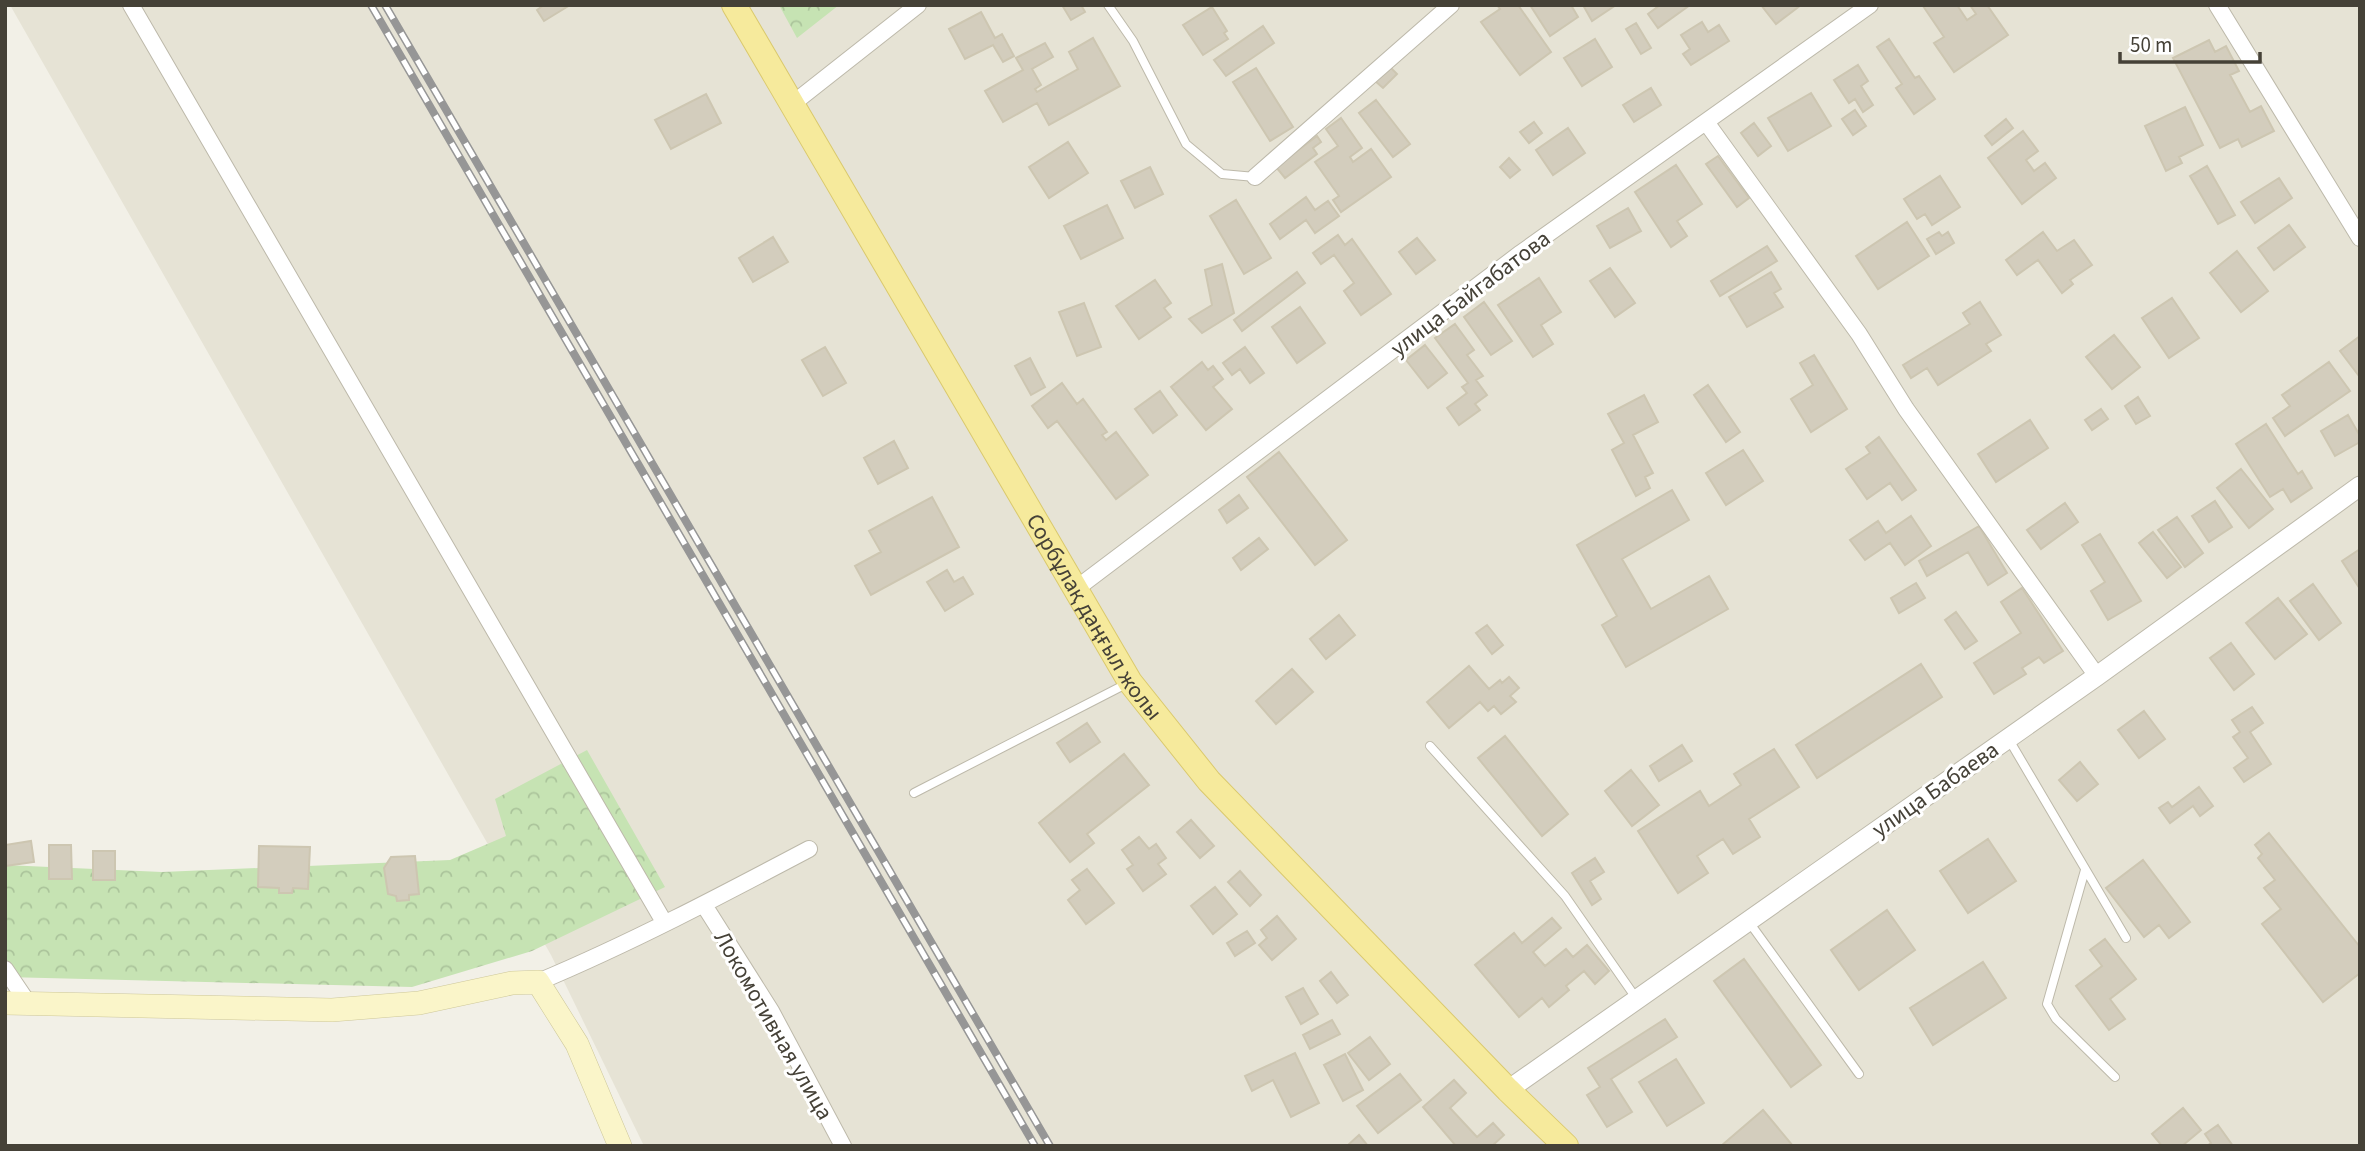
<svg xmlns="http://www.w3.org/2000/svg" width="2365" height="1151" viewBox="0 0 2365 1151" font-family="'Source Sans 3',sans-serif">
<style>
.residential{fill:#e6e3d5}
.forest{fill:url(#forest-crowns)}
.building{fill:#d3cdbd;stroke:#cdc6b1;stroke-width:2}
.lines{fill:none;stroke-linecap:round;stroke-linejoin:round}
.service-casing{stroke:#bdb9aa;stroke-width:10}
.minor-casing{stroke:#bdb9aa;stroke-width:18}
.tertiary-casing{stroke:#bdb9aa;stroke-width:21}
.secondary-casing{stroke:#cec89a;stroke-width:24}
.primary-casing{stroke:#dac96d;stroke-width:26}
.service{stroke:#fff;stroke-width:8}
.minor{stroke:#fff;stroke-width:16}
.tertiary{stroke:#fff;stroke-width:19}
.secondary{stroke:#faf5c9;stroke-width:23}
.primary{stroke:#f6ea9c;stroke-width:24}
.rail-casing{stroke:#969696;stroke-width:8}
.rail{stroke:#fff;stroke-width:5;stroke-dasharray:16;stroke-linecap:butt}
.labels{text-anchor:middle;stroke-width:6;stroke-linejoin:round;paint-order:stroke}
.street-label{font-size:23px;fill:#454137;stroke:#fff}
</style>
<defs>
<pattern id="forest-crowns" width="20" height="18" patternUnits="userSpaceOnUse" patternTransform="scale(1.75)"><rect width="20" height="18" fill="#c6e3b3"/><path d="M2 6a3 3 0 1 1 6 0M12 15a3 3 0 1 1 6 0" fill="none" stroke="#abc49b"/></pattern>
</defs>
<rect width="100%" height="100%" fill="#f2f0e7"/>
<path class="residential" d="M10,5H2360V1146H644L551,955Z"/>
<path class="forest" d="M779,5H839L797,38Z
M587,750L665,887L532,951L412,987L5,977V865L162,872L450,860L506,836L495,799Z"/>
<path class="building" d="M544,5H570L544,21L537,10Z
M1062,5H1081L1085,12L1071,20Z
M1497,5H1518L1551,52L1520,75L1481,22L1500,9Z
M1530,5H1571L1578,17L1550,36Z
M1583,5H1616L1592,21Z
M1660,5H1690L1658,28L1648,14Z
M1761,5H1801L1776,24Z
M1925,5H1957L1967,20L1976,14L1970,5H1987L2008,35L1954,72L1934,43L1944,37L1923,6Z
M1212,7L1227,31L1224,33L1228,39L1203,55L1183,25Z
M981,12L995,38L1002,34L1014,56L1003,62L993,45L965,59L949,29Z
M1702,22L1708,32L1719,25L1729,41L1691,65L1683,54L1690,49L1681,35Z
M1636,23L1651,48L1641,54L1626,29Z
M1263,26L1274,43L1226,76L1214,60Z
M1093,38L1120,86L1049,125L1037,103L1003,122L985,91L1023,70L1016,58L1045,43L1053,57L1032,69L1041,85L1035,89L1037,92L1078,69L1069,52Z
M1595,39L1612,67L1582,86L1564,58Z
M1889,39L1915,78L1919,76L1935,99L1914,114L1896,88L1902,84L1877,47Z
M2209,40L2215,52L2226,46L2239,71L2230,75L2250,112L2261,106L2274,131L2242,147L2238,139L2220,148L2173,58Z
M1858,65L1868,81L1861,86L1873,105L1863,112L1855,99L1849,103L1834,80Z
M1389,66L1397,74L1383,88L1375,81Z
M1256,68L1293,127L1270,141L1233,82Z
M1651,88L1661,105L1634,122L1623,105Z
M1811,93L1831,126L1788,151L1768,118Z
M706,94L721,123L671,149L655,120Z
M1376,100L1410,144L1393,157L1359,113Z
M2185,107L2203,145L2179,157L2182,163L2166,171L2145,126Z
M1855,110L1866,126L1853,135L1842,119Z
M1341,118L1362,148L1350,157L1353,162L1371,149L1391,177L1341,212L1333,200L1339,196L1315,162L1338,146L1326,129Z
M2006,119L2013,128L1992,145L1985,136Z
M1534,122L1542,133L1529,143L1520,132Z
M1754,123L1771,146L1758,156L1741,133Z
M1568,128L1585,153L1553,175L1536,150Z
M2023,131L2038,151L2026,160L2034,171L2045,163L2056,178L2022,204L1988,158Z
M1317,136L1321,142L1313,148L1317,154L1285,178L1276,167Z
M1068,142L1088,173L1049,198L1029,167Z
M1718,156L1749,198L1737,207L1706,164Z
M1509,158L1520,170L1510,178L1500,167Z
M1676,165L1702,204L1677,221L1687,236L1671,247L1635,192Z
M2207,166L2235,215L2218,224L2190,176Z
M1150,167L1163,194L1135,208L1121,181Z
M1940,176L1960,207L1932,225L1925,214L1917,219L1904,199Z
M2279,178L2292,198L2255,223L2241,202Z
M1306,197L1315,210L1328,201L1339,216L1315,233L1306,220L1280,239L1270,224Z
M1236,200L1271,258L1244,274L1210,216Z
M1107,205L1123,238L1081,259L1064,226Z
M1628,208L1641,231L1610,248L1597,226Z
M1907,222L1929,256L1878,289L1856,256Z
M2289,225L2305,247L2274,270L2258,248Z
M1939,232L1942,236L1948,232L1954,243L1936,254L1927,239Z
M2043,232L2057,251L2074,240L2092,265L2070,280L2073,284L2062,293L2038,260L2017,275L2006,260Z
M1338,235L1345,245L1352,239L1391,294L1361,315L1344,291L1354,283L1334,255L1321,264L1313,253Z
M773,237L788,262L753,282L739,258Z
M1417,238L1435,260L1416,274L1399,252Z
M1767,246L1777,261L1720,296L1711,281Z
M2237,251L2268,291L2241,312L2210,273Z
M1222,264L1234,313L1202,333L1189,319L1212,305L1205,270Z
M1610,268L1635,303L1615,317L1590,281Z
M1297,272L1305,283L1242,331L1234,320Z
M1771,272L1781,289L1774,293L1783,307L1747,327L1729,297Z
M1539,278L1561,312L1541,325L1553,344L1533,357L1498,305Z
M1155,280L1171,303L1164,308L1171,317L1139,339L1116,306Z
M2172,298L2199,338L2169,358L2142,318Z
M1484,302L1512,341L1491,355L1464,317Z
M1980,302L2001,335L1986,344L1991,351L1938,385L1927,368L1911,378L1903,365L1970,324L1963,313Z
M1084,303L1101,347L1077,356L1059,312Z
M1300,307L1325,343L1297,363L1272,327Z
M1455,324L1474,350L1467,355L1483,376L1476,380L1487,395L1475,404L1480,410L1459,425L1447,408L1467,393L1462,387L1468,383L1435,338Z
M2114,335L2140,367L2112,389L2086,357Z
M2360,336V376H2359L2340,351Z
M1425,345L1447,373L1428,388L1406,360Z
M825,347L846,383L823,396L802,360Z
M1245,347L1264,373L1250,383L1240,369L1232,375L1223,363Z
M1814,355L1847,409L1811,432L1791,399L1813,385L1800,363Z
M1030,358L1045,387L1031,395L1015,366Z
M1202,362L1208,370L1213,366L1223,379L1213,387L1232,409L1206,430L1171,387Z
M2329,362L2350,391L2285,436L2273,418L2290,406L2282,395Z
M1062,383L1077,404L1083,399L1107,432L1102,435L1106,440L1116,432L1148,475L1116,499L1057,421L1048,428L1032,406Z
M1708,385L1740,432L1726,442L1694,395Z
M1160,391L1177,415L1153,433L1135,409Z
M1644,395L1658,422L1633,435L1653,473L1645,477L1650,488L1636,496L1612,450L1624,443L1608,414Z
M2138,397L2150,416L2136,424L2125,406Z
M2101,409L2108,419L2092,430L2085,420Z
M2348,415L2360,436V442L2335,456L2321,431Z
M2030,420L2048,448L1996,482L1978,454Z
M2266,424L2298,474L2302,471L2312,488L2291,502L2283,489L2270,497L2236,444Z
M1879,437L1916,490L1902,500L1890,483L1867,499L1846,469L1870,453L1866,447Z
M894,441L908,468L878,484L864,458Z
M1743,450L1763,481L1726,505L1706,473Z
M1279,452L1347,540L1315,565L1247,477Z
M2241,469L2273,509L2249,528L2217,488Z
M1672,490L1689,520L1622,559L1651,609L1709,576L1728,609L1626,667L1602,625L1617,616L1577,545Z
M1239,495L1248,508L1227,523L1219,510Z
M932,497L959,547L871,595L855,566L881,552L869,531Z
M2215,501L2232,527L2209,542L2192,516Z
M2065,503L2078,522L2041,549L2027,530Z
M1911,516L1931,546L1905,565L1890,543L1865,560L1850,540L1878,521L1886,533Z
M2177,517L2203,553L2185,567L2158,530Z
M1979,526L2007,573L1988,585L1968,552L1927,576L1919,561Z
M2153,532L2181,567L2167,578L2139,543Z
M2100,534L2141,601L2108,620L2091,591L2105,582L2082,545Z
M1259,538L1268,549L1241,570L1233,558Z
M2360,549V589L2342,561Z
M947,570L954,582L963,577L973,594L945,611L927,582Z
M1916,583L1925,598L1899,613L1891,598Z
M2313,584L2341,623L2319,640L2290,601Z
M2022,588L2063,651L2044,663L2039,657L2022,668L2026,674L1994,694L1974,663L2021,633L2001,602Z
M2278,598L2307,634L2275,659L2246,623Z
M1956,612L1977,641L1965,649L1945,620Z
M1339,615L1355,635L1326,659L1310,639Z
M1487,625L1503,645L1492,654L1476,633Z
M2231,643L2254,674L2234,690L2210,658Z
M1921,664L1942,697L1817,778L1796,745Z
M1469,666L1489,689L1500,680L1502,683L1509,677L1519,688L1510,696L1516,702L1501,714L1494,706L1488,711L1480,702L1449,728L1427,702Z
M1292,669L1313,692L1276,724L1256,701Z
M2252,707L2263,723L2250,732L2271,764L2244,782L2234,768L2248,758L2233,737L2240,732L2232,720Z
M2144,711L2165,739L2139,758L2118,730Z
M1087,723L1100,742L1070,762L1057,743Z
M1505,736L1568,814L1542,836L1478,758Z
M1682,745L1692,761L1659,781L1650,766Z
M1774,749L1799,787L1749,819L1760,837L1733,854L1723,839L1697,856L1708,873L1678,893L1638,831L1700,791L1709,806L1741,785L1734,774Z
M1124,754L1149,785L1087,834L1094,843L1070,862L1039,823Z
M2080,762L2098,784L2077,801L2059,780Z
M1631,770L1659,805L1632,826L1605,791Z
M2199,787L2213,806L2200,816L2193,806L2170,823L2159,808L2168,802L2172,807Z
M1191,820L1214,846L1200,858L1177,832Z
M2269,833L2360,947V973L2323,1002L2262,924L2281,909L2264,888L2275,880L2258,858L2262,854L2255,845Z
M1139,837L1149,849L1156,844L1166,858L1158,864L1166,874L1143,891L1127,869L1133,865L1122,850Z
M1988,839L2016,881L1968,913L1940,871Z
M31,841L34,862L5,866V845Z
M49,845H71L72,879H49Z
M259,846L310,847L308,889L293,888L292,893H279V888L258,887Z
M93,851H115V880H93Z
M415,856L419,894L409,895V900L397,901L396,896L388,894L384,868L391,857Z
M1595,858L1604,872L1590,881L1601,899L1592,905L1572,873Z
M2143,860L2190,922L2169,938L2159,925L2144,937L2106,888Z
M1087,869L1114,903L1086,924L1068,900L1080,890L1072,880Z
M1240,871L1261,895L1250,906L1228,882Z
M1215,887L1237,914L1213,934L1191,906Z
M1887,910L1915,950L1859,990L1831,950Z
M1277,916L1296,939L1272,960L1259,945L1267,938L1261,930Z
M1552,918L1561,928L1533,952L1545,966L1566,949L1573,957L1587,945L1609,971L1595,984L1584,971L1566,986L1569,990L1549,1007L1542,998L1519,1017L1475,965L1514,933L1522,943Z
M1247,931L1255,943L1235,956L1227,943Z
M2105,939L2136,979L2110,999L2125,1019L2109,1030L2076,986L2102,966L2090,950Z
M1744,959L1821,1065L1791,1087L1714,981Z
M1983,962L2006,998L1933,1045L1910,1008Z
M1331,972L1348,995L1337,1003L1320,981Z
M1303,988L1318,1014L1301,1024L1286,997Z
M1665,1019L1677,1037L1611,1079L1632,1112L1607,1127L1587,1095L1600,1087L1588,1068Z
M1332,1020L1340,1034L1310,1049L1303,1035Z
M1370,1037L1390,1064L1369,1080L1348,1053Z
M1295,1053L1319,1103L1291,1117L1273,1080L1252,1091L1245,1076Z
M1345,1054L1363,1090L1343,1101L1324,1065Z
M1676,1059L1704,1103L1667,1126L1639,1082Z
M1400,1074L1421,1100L1378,1133L1357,1106Z
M1454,1080L1466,1093L1450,1108L1477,1137L1493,1123L1504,1135L1492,1146H1456L1423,1107Z
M2183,1108L2201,1130L2182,1146H2162L2152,1134Z
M1763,1110L1793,1146H1721Z
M2218,1125L2233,1146H2207L2211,1143L2205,1134Z
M1359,1135L1368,1146H1347Z"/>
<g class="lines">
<defs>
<path id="service" d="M1108,5L1133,41L1186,144L1222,174L1255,177
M2008,738L2126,938
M1430,746L1565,896L1636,998
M914,793L1128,683
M2085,870L2047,1004L2056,1019L2115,1077
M1749,922L1859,1074"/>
<path id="minor" d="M131,5L664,922
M2217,5L2360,238
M791,105L918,5
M1706,122L1859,334L1906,409L2097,676
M1255,177L1451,5
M1077,588L1521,253L1870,5
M704,905L771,1011L843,1146
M5,969L28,1003
M538,982C631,943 720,896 809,849"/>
<path id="tertiary" d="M1508,1090L2097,676L2360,486"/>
<path id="secondary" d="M5,1003L332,1010L419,1003L512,983L538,982L577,1044L620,1146"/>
<g id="primary">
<path id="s1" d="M734,5L1130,682L1209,781L1508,1090L1566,1146"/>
</g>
</defs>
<use href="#service" class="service-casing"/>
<use href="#minor" class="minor-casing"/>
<use href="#tertiary" class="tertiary-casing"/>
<use href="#secondary" class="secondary-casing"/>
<use href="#primary" class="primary-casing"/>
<use href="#service" class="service"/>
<use href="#minor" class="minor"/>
<use href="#tertiary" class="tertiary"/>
<use href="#secondary" class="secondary"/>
<use href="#primary" class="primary"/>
<defs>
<path id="rail" d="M371,5L1035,1146
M385,5L1050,1146"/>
</defs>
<use href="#rail" class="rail-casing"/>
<use href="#rail" class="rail"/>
</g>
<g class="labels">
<g class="street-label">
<text transform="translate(1470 293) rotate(-37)" y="8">улица Байгабатова</text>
<text dy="8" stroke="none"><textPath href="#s1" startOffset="710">Сорбұлақ даңғыл жолы</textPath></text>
<text transform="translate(1935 789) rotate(-35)" y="8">улица Бабаева</text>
<text transform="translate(774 1025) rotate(60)" y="8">Локомотивная улица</text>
</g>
</g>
<rect width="2365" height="1151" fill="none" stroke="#454137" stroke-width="14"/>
<path d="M2120 52v10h140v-10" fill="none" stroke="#454137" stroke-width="3.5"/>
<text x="2130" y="52" font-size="21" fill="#454137" stroke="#ffffff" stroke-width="5" paint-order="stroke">50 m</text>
</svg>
